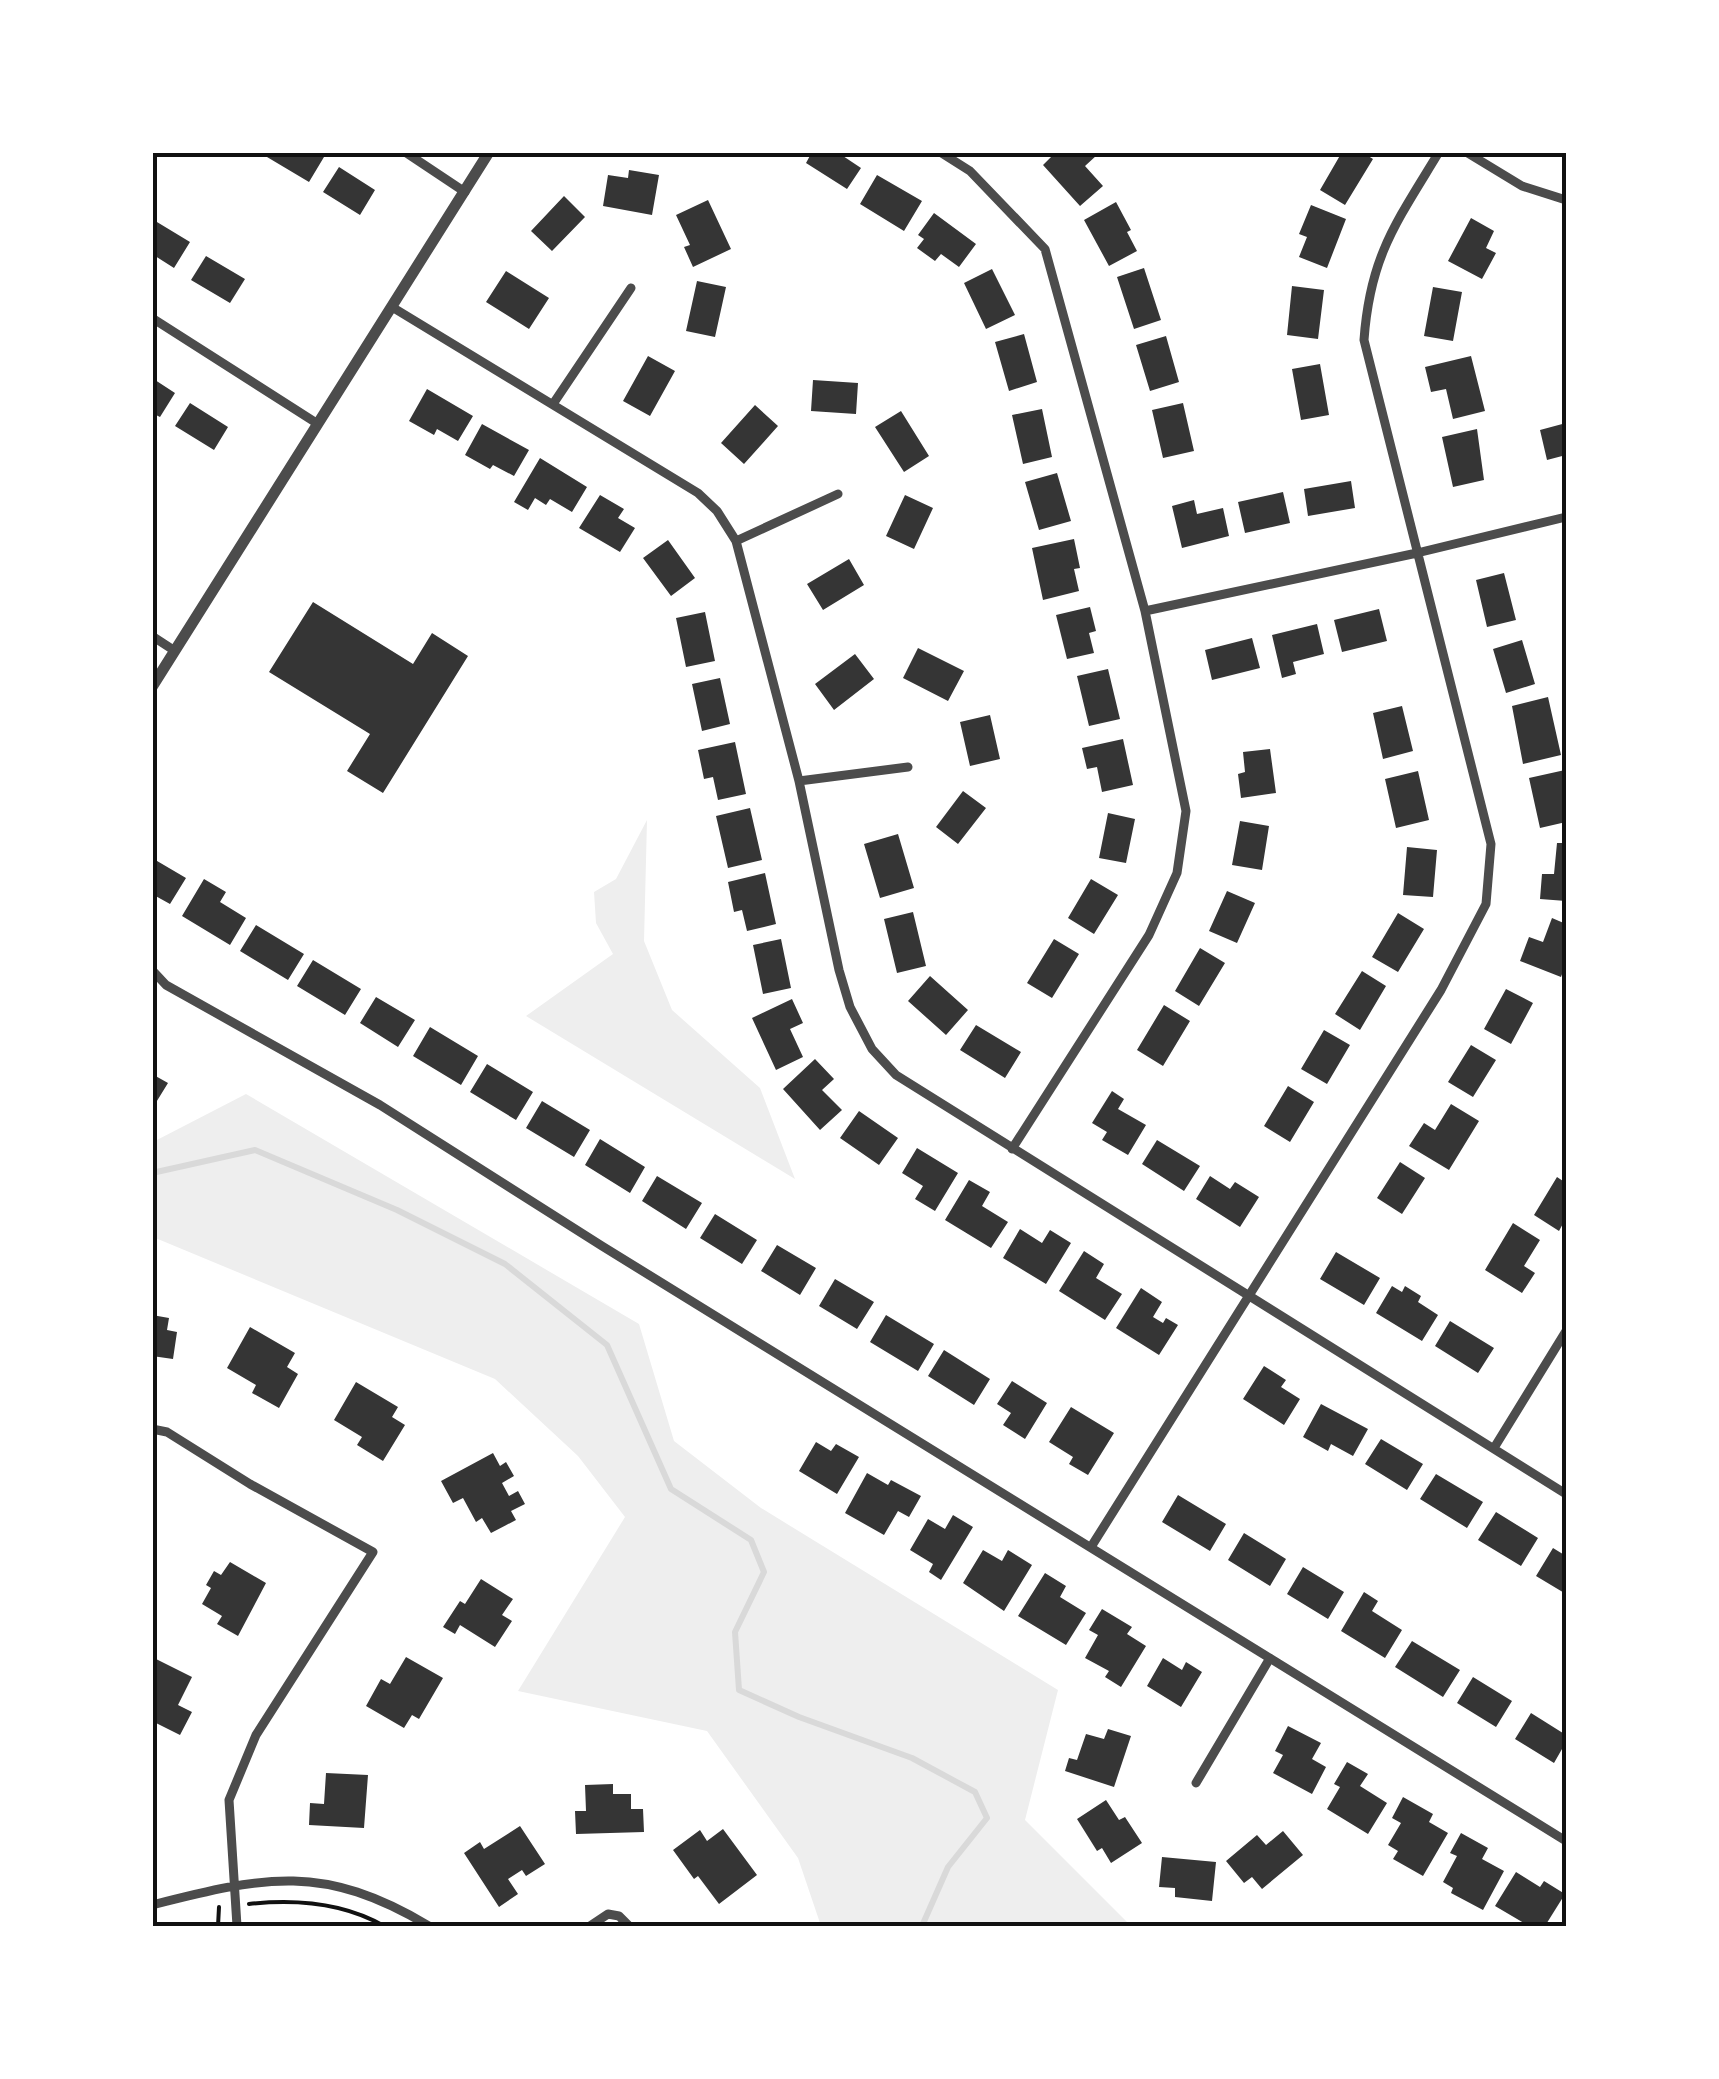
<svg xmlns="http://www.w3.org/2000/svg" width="1719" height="2079" viewBox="0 0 1719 2079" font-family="Karla,sans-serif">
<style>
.green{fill:#eee}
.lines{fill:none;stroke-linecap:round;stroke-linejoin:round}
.stream{stroke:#d9d9d9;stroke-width:6}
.building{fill:#353535}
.path{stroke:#111;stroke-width:4}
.minor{stroke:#4c4c4c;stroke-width:9}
.tertiary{stroke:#4c4c4c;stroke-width:11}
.neatline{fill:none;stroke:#111;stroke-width:4}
</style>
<rect width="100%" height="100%" fill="#fff"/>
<path class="green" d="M647,820L644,941L672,1010L760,1088L795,1179L526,1016L613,954L596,923L594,892L616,879Z
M246,1094L639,1324L674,1441L761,1508L1058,1690L1025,1820L1131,1926H821L798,1858L707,1731L518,1691L625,1517L578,1456L495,1379L153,1237V1142Z"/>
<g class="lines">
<path class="stream" d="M152,1173L255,1150L397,1210L505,1264L607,1345L671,1489L751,1540L764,1572L735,1632L739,1690L799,1717L912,1758L975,1792L987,1818L948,1867L922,1926"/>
</g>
<path class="building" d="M270,152H317L324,157L309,182L267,157Z
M812,152H837L861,168L847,189L806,163Z
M1056,152L1097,155L1085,166L1103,186L1080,206L1043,165Z
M1342,152H1362L1373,159L1345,205L1320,190Z
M339,167L375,190L360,215L323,192Z
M629,170L659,175L652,215L603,206L608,175L628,178Z
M877,175L922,201L904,231L860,204Z
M564,196L585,217L552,251L531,231Z
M708,200L731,249L693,267L684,247L690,245L676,215Z
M1116,202L1131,230L1127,232L1137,251L1109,266L1084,220Z
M1311,205L1346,219L1327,268L1299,257L1307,237L1299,234Z
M934,213L976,244L959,267L941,254L935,261L917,248L924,239L918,235Z
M1471,218L1494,231L1486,248L1496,253L1482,279L1448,261Z
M152,219L190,242L174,268L152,254Z
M206,256L245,279L230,303L191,280Z
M1144,268L1161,320L1134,329L1117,277Z
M992,269L1015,315L986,329L964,283Z
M506,271L549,298L529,329L486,302Z
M697,281L726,287L715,337L686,331Z
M1292,286L1324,290L1318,339L1287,335Z
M1433,287L1462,292L1453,341L1424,336Z
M1024,334L1037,382L1009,391L995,342Z
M1166,336L1179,382L1150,391L1136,345Z
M648,356L675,371L650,416L623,401Z
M1471,356L1485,411L1453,419L1446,389L1431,392L1425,367Z
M1320,364L1329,415L1301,420L1292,369Z
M152,378L175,393L160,417L152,413Z
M813,380L858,383L856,414L811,411Z
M427,389L473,416L458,441L437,429L434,435L409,421Z
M190,403L228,427L214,450L175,426Z
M1183,403L1194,451L1163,458L1152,410Z
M755,405L778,426L744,464L721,443Z
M1042,409L1052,457L1023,464L1012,415Z
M901,411L929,456L904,472L875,427Z
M1566,423V455L1547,460L1540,430Z
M482,424L529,450L514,476L493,465L490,469L465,455Z
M1477,429L1484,480L1453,487L1442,437Z
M540,458L587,487L572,512L550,499L546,505L535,498L528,510L514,502Z
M1057,473L1071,521L1039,530L1025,482Z
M1351,481L1355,508L1308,516L1304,489Z
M1283,492L1290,523L1245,533L1238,502Z
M600,495L624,509L618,518L635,528L620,552L579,528Z
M905,495L933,508L914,549L886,536Z
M1194,500L1197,514L1223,508L1229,536L1182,548L1172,506Z
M1074,539L1080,568L1074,569L1079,591L1043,600L1032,548Z
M668,540L695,578L671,596L643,558Z
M849,559L864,585L823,610L807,584Z
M1504,573L1516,620L1487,627L1476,580Z
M313,602L413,664L432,633L468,656L383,793L347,771L370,734L269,672Z
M1090,607L1096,631L1089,633L1094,653L1067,659L1056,615Z
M1379,609L1387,641L1342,652L1334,620Z
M705,612L715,661L686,667L676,618Z
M1317,624L1324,654L1293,662L1296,674L1282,678L1272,635Z
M1252,638L1260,668L1212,680L1205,650Z
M1522,640L1535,684L1506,693L1493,649Z
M918,648L964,671L948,701L903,678Z
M855,654L874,679L834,710L815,684Z
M1108,669L1120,719L1089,726L1077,676Z
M720,678L730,724L702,731L692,684Z
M1548,697L1561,755L1523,764L1512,706Z
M1402,706L1413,751L1383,759L1373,713Z
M990,715L1000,759L970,766L960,722Z
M1123,739L1133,785L1102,792L1097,767L1087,769L1082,748Z
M735,742L746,794L718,800L713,777L704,779L698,750Z
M1270,749L1276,793L1241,798L1238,774L1245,772L1243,752Z
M1565,770L1566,822L1540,828L1529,778Z
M1418,771L1429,820L1396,828L1385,779Z
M963,791L986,808L958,844L936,827Z
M750,808L762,860L728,868L716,816Z
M1108,813L1135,819L1126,863L1099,858Z
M1240,821L1269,826L1262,870L1232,865Z
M898,834L914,888L880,898L864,844Z
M1557,843H1566V901L1540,899L1542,874H1554Z
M1407,847L1437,850L1433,897L1403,895Z
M152,858L186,878L170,904L152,894Z
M765,873L776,924L747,931L742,910L734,912L728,882Z
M204,879L226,892L220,902L246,918L230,945L182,916Z
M1091,879L1118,895L1094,934L1068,918Z
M1227,891L1255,903L1237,943L1209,931Z
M913,912L926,966L897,973L884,919Z
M1398,913L1424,929L1398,972L1372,957Z
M1552,918L1566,924V963L1561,977L1520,961L1529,937L1543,942Z
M256,925L304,954L288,980L240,951Z
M781,939L791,988L763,994L753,945Z
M1054,939L1079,954L1052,998L1027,983Z
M1200,948L1225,963L1199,1006L1175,991Z
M313,960L361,989L345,1015L297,986Z
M1362,971L1386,986L1360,1030L1335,1014Z
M930,976L968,1010L946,1035L908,1001Z
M1506,989L1533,1003L1511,1044L1484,1029Z
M376,997L415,1020L398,1047L360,1023Z
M792,999L803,1023L790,1029L803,1057L776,1070L752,1018Z
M1164,1005L1190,1021L1163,1066L1137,1050Z
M976,1025L1021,1052L1005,1078L960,1050Z
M430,1027L478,1056L461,1085L413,1056Z
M1324,1030L1350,1045L1327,1084L1301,1069Z
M1471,1045L1496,1060L1473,1097L1448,1082Z
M815,1059L834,1079L822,1090L842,1110L820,1130L783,1089Z
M487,1064L533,1092L516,1120L470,1092Z
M152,1074L168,1083L152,1109Z
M1288,1086L1314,1102L1290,1142L1264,1126Z
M1112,1091L1124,1099L1118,1109L1146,1125L1128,1155L1102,1140L1107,1132L1092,1123Z
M542,1101L590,1130L574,1157L526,1128Z
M1451,1104L1479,1121L1449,1170L1409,1146L1424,1123L1435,1130Z
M859,1111L898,1138L879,1165L840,1138Z
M600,1139L645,1167L630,1193L585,1165Z
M1157,1140L1200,1166L1184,1191L1142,1164Z
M917,1148L958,1173L935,1211L915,1199L923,1186L902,1173Z
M1400,1162L1425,1178L1402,1214L1377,1198Z
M657,1176L702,1203L686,1229L642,1201Z
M1210,1176L1230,1189L1235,1182L1259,1197L1240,1227L1196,1199Z
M1557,1177L1566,1183V1218L1559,1231L1534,1215Z
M969,1180L990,1192L982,1206L1008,1222L991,1248L945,1220Z
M715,1214L757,1240L742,1264L700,1238Z
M1513,1223L1540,1240L1524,1266L1535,1273L1522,1293L1485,1270Z
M1020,1229L1042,1243L1050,1230L1071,1243L1046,1284L1003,1258Z
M777,1245L816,1268L800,1295L761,1271Z
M1084,1251L1104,1264L1096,1278L1122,1294L1105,1320L1059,1291Z
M1336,1252L1380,1278L1364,1305L1320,1279Z
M835,1279L874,1302L857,1329L819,1306Z
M1392,1286L1402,1292L1405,1286L1421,1296L1418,1302L1438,1315L1422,1341L1376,1313Z
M1141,1288L1162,1302L1153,1317L1163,1323L1166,1318L1178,1325L1159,1355L1116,1328Z
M152,1315L169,1318L167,1330L177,1332L173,1359L152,1356Z
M886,1315L934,1344L918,1371L870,1342Z
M1450,1321L1494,1348L1478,1373L1435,1346Z
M250,1327L295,1353L287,1367L298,1374L279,1408L252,1393L256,1385L227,1368Z
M944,1350L990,1379L974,1405L928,1376Z
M1264,1366L1286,1380L1281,1387L1300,1399L1284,1425L1243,1399Z
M1012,1381L1047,1403L1025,1439L1003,1425L1011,1413L997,1404Z
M356,1382L398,1407L392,1417L405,1425L383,1461L357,1445L362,1437L334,1420Z
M1321,1404L1368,1429L1353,1456L1331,1444L1328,1451L1303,1437Z
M1071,1407L1114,1433L1088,1475L1069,1464L1073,1457L1049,1442Z
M1381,1439L1423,1464L1407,1490L1365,1464Z
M816,1442L831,1451L836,1444L859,1457L837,1494L799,1471Z
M493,1453L500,1466L506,1462L514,1476L502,1483L509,1496L518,1491L525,1504L511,1511L516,1520L491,1533L482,1518L476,1522L463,1498L453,1503L441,1481Z
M867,1473L888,1485L891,1480L921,1496L909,1517L898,1511L884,1535L845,1513Z
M1436,1474L1483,1502L1467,1528L1420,1499Z
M1178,1495L1226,1524L1210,1551L1162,1522Z
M1496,1512L1538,1538L1521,1566L1478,1540Z
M953,1515L973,1527L941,1580L929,1572L933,1564L910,1550L928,1519L945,1529Z
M1244,1533L1286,1559L1270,1586L1228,1560Z
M1553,1548L1566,1556V1594L1536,1576Z
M983,1550L1002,1561L1008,1550L1032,1565L1004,1611L963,1583Z
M230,1562L266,1583L238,1636L217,1624L222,1616L202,1604L211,1588L206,1585L214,1571L221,1575Z
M1303,1567L1344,1592L1328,1619L1287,1594Z
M1045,1573L1066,1586L1060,1597L1086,1613L1066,1645L1018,1616Z
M481,1579L513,1599L502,1615L512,1621L495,1647L460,1625L455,1634L443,1627L460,1601L465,1604Z
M1364,1592L1378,1601L1372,1611L1402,1630L1385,1658L1341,1631Z
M1102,1609L1132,1627L1127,1634L1146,1646L1121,1687L1105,1677L1109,1671L1085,1658L1098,1635L1089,1630Z
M1412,1641L1460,1670L1443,1697L1395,1667Z
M406,1657L443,1678L419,1719L412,1715L404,1728L366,1706L381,1679L390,1684Z
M1163,1658L1182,1670L1186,1662L1202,1672L1181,1707L1147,1686Z
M156,1659L192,1677L178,1705L192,1712L180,1735L152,1721L156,1714L152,1712V1666Z
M1473,1677L1512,1701L1496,1727L1457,1703Z
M1531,1713L1566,1735V1742L1554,1763L1515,1739Z
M1288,1726L1321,1743L1312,1759L1326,1767L1312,1794L1273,1773L1283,1755L1275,1751Z
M1108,1729L1131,1736L1114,1787L1065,1771L1069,1758L1077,1760L1086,1734L1104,1739Z
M1347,1762L1368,1774L1360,1786L1387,1803L1368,1834L1327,1809L1340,1787L1334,1784Z
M326,1773L368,1775L364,1828L309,1825L310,1803L324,1804Z
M613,1784V1794H631V1809H643L644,1832L576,1834L575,1811H586L585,1785Z
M1403,1797L1433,1814L1429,1822L1448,1833L1423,1876L1393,1859L1398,1851L1388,1845L1401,1823L1392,1818Z
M1106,1800L1119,1820L1125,1817L1142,1843L1111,1863L1102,1848L1097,1851L1077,1819Z
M520,1826L545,1864L526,1876L522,1870L508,1879L518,1894L499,1907L464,1853L480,1842L484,1849Z
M723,1829L757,1875L719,1904L698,1876L694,1879L673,1850L700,1830L707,1841Z
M1283,1831L1303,1855L1262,1889L1252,1877L1244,1883L1226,1861L1257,1835L1266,1845Z
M1461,1833L1488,1848L1482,1859L1504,1871L1483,1910L1451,1893L1453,1888L1443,1882L1457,1856L1450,1853Z
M1162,1857L1216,1862L1212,1901L1175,1897V1888L1159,1887Z
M1516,1872L1540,1887L1544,1881L1565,1894L1545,1926H1529L1495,1906Z"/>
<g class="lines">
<path class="path" d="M249,1904C295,1899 342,1902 384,1926
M218,1926L219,1907"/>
<path class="minor" d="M405,152L465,192
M940,152L970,171L1045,249L1145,611L1186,811L1177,873L1149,935L1012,1149
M1466,152L1522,186L1566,200
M392,307L698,493L717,511L736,541L799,781L839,970L850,1007L872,1049L896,1075L1566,1494
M152,318L318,424
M553,404L631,288
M736,541L838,494
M1145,611L1417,553L1566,517
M152,636L175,651
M799,781L908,767
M152,970L166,985L380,1105L602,1246L1566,1841
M152,1429L167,1432L250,1484L373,1552L256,1735L229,1800L237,1926
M1494,1448L1566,1331
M1091,1547L1441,990L1486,904L1491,844L1364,340C1370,256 1396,223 1439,152
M1196,1783L1270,1658
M152,1905C266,1876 323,1863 429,1926
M590,1926L608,1914L619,1916L629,1926"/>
<path class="tertiary" d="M152,687L489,152"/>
</g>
<rect width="1719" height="2079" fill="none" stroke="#ffffff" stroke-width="310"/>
<rect x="155" y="155" width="1409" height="1769" class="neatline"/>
</svg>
